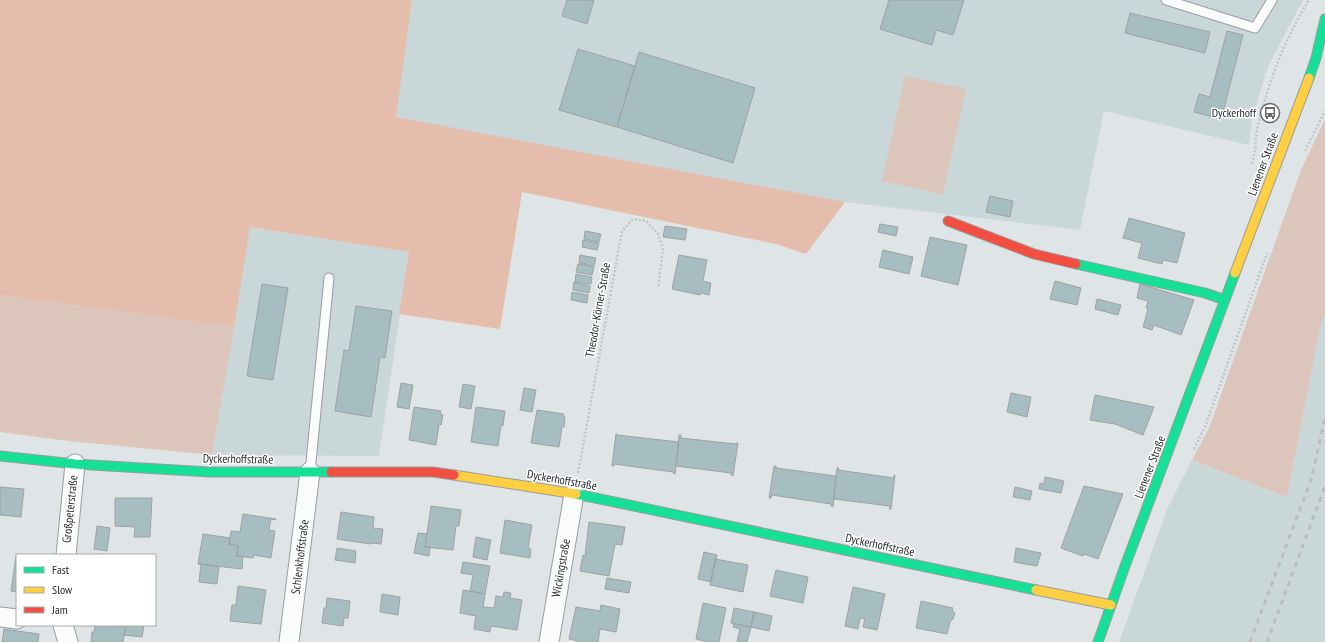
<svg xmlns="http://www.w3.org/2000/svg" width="1325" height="642" viewBox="0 0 1325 642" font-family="'PT Sans Narrow',sans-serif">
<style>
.built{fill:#cad7d9}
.green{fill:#dcc5ba}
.forest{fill:#e4bdac}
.building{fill:#a6bdc2;stroke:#9ea2a3}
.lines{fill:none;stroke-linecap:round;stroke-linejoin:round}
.lane-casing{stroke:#999d9d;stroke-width:11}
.street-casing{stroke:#999d9d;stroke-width:21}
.fast-casing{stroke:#999d9d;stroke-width:11}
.slow-casing{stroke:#999d9d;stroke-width:11}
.jam-casing{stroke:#999d9d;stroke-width:11}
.path{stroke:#c2c4c6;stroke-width:2.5;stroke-dasharray:2 2;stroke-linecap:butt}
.lane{stroke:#fafbfb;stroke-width:9}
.street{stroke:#fafbfb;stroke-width:19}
.fast{stroke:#16e098;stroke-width:9}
.slow{stroke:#ffcf43;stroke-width:9}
.jam{stroke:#f24e42;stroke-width:9}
.rail{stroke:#bbbdbd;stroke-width:3;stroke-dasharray:5 5;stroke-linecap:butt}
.labels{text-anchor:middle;stroke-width:3;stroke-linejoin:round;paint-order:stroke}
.poi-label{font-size:12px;fill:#262a2b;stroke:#fff;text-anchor:end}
.street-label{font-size:12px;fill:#262a2b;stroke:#fff}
</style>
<rect width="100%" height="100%" fill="#dfe5e6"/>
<path class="built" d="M412,0H1303L1268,67L1252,118L1249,145L1104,111L1080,230L845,202L651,167L395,117Z
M250,227L409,252L379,456L212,455Z
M1325,315V642H1119L1168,507L1192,460L1287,497L1320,328Z"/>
<path class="green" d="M905,76L966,89L943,194L882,181Z
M1325,119V315L1320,328L1287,497L1192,460L1209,428L1301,170Z
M0,295L234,327L212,455L69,441L0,432Z"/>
<path class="forest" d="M0,0H412L396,117L845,202L806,254L776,244L522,192L500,329L399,314L409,252L250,227L234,327L0,295Z"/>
<path class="building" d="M567,0H594L587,24L562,16Z
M889,0H964L953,35L936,30L932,45L880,29Z
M1130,13L1210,32L1205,53L1125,33Z
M1227,31L1243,35L1221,119L1194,112L1199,94L1210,97Z
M578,49L635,66L617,127L559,110Z
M639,52L755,88L733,163L617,127Z
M990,196L1013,201L1010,217L986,212Z
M1129,218L1185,233L1177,263L1163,260L1162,264L1138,258L1142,243L1123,238Z
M880,224L898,227L896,236L878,232Z
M665,226L687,229L685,240L663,237Z
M585,231L601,234L599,242L584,239Z
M930,237L967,245L958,285L921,276Z
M583,240L599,243L597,250L582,247Z
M883,250L913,257L909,274L879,267Z
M580,255L596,258L594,266L579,263Z
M679,255L707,260L703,281L711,283L709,295L701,293L700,295L672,289Z
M578,264L594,267L592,275L576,272Z
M576,274L592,277L591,284L575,282Z
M1055,281L1081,288L1077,305L1050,299Z
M574,282L590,286L589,293L573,290Z
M262,284L288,288L273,380L247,376Z
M1140,284L1194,300L1181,335L1154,325L1152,330L1143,327L1148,309L1146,308L1148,301L1137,298Z
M572,292L588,295L587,303L571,300Z
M1097,299L1121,305L1118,315L1095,309Z
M356,306L392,311L385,358L380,357L371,417L335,411L344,350L349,351Z
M401,383L413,385L409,409L397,407Z
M463,384L475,386L471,409L459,407Z
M524,388L536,390L532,412L520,410Z
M1011,393L1031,397L1027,417L1007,412Z
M1095,395L1154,407L1143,435L1115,424L1090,420Z
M414,407L441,411L440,414L443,415L441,425L439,424L436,445L409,440Z
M476,407L505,411L503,426L501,425L498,446L471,442Z
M537,410L564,414L563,417H565L564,427H562L559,447L531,443Z
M616,434H617V435L679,442L675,474L673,473V472L614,464V466H612Z
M679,435H681V438L736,444V443H738L733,476L731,475V473L676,466Z
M774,466H776V468L836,476L833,507L831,506V504L772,495L771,498H769Z
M837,468H839L838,470L894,478V475H895L891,509H889L890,506L834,499Z
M1045,477L1064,481L1061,493L1039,489L1040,483L1044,484Z
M1084,486L1123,494L1098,559L1084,554L1083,556L1061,548Z
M0,487L24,489L21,517L0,515Z
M1015,487L1032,491L1030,500L1013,497Z
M115,498H152L150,537H134L135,527L115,526Z
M431,506L461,510L459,526H456L453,550L425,547Z
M341,512L374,517L373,528L383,529L381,544L370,543V544L337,539Z
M243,514L276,519V520L271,519L269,530L275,531L271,558L254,555L253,558L237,556L238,546L229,544L231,531L240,532Z
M505,520L532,525L528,548L531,549L530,558L500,553Z
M589,522L625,527L622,545L615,544L609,576L580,571L583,555L585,556Z
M97,526L110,528L107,551L94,549Z
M418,533L427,534L425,547H430L429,556L414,553Z
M203,534L230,538L229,544L238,546L237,556H243L242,569L198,564Z
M476,537L491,540L487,560L473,557Z
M337,548L356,551L355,563L335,560Z
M1016,548L1041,553L1037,566L1014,562Z
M704,552L717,555L711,582L698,579Z
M16,556H17V592L11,591Z
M715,559L748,565L743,592L710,585Z
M463,562L490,566L485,594L470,591L473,575L461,573Z
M201,564L219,567L217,584L199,582Z
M776,570L808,577L803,603L770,596Z
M607,578L631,582L629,593L605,589Z
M238,586L266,590L261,624L230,621L232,605H236Z
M853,587L885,594L877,630L863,627L865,619L860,618L858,629L845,626Z
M463,590L485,594L483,607L494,608L496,596L503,597L504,592L511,593L510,598L522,600L517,630L491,626L490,632L474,629L476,616L460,613Z
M382,594L400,597L398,615L380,612Z
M327,598L350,601L348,618H344L343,626L322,623L324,608H326Z
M921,601L953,608L952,610L955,613L953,619L950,622L947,634L916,628Z
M703,603L726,608L719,642H709L696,639Z
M601,605L620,609L616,632L600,629L598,642H583L569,639L576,607L600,611Z
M734,608L754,612L751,627L731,623Z
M754,612L772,616L769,631L751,627Z
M734,624L751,627L747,642H737L740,629L733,627Z
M95,625H126L123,642H91L92,632H94Z
M126,625H144L142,637L124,635Z
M4,629L39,634L38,642H2Z"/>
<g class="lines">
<defs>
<path id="lane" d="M1166,0L1255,28L1272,0
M310,472L329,278"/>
<path id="street" d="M66,555L75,464
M0,617L17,619
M63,625L68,642
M289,642L310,472
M549,642L574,494"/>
<path id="fast" d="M1309,78L1316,58L1325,19
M1076,264L1205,293L1225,300
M0,456L75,464L209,472H331
M576,494L1036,590
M1098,642L1125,566L1235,273"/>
<path id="slow" d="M1235,273L1309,78
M454,475L576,494
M1036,590L1111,605"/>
<path id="jam" d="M948,221L1034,254L1076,264
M331,472H433L454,475"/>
</defs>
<use href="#lane" class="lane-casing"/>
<use href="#street" class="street-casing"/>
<use href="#fast" class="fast-casing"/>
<use href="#slow" class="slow-casing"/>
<use href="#jam" class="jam-casing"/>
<path class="path" d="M1305,151L1325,111
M1252,164C1256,151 1255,138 1258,125C1269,81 1285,38 1309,0
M1194,449L1205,427L1267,253
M578,473L622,231L633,219L646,221L658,234L663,248L658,288"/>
<use href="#lane" class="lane"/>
<use href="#street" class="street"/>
<use href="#fast" class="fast"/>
<use href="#slow" class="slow"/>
<use href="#jam" class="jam"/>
<path class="rail" d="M1250,642L1312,477L1325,417
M1267,642L1325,486"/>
</g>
<defs>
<symbol id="bus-ring" viewBox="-11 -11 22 22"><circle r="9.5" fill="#fff" stroke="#676b6c" stroke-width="1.5"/><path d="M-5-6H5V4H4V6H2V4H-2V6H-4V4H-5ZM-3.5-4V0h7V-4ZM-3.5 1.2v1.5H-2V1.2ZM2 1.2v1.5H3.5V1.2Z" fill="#676b6c"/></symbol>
</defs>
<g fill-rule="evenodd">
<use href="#bus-ring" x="1259" y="102" width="22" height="22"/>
</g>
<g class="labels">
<g class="poi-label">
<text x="1256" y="117">Dyckerhoff</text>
</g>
<g class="street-label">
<text transform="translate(1263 164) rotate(-70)" y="4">Lienener Straße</text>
<text transform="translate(598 310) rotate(-80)" y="4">Theodor-Körner-Straße</text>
<text transform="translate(238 459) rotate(1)" y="4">Dyckerhoffstraße</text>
<text transform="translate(1150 467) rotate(-69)" y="4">Lienener Straße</text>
<text transform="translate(562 480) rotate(10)" y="4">Dyckerhoffstraße</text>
<text transform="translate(70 509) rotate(-84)" y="4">Großpeterstraße</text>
<text transform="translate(880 545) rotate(12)" y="4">Dyckerhoffstraße</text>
<text transform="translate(300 557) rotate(-83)" y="4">Schlenkhoffstraße</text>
<text transform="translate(561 568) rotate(-80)" y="4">Wickingstraße</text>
</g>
</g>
<rect x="16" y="554" width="140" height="72" fill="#ffffff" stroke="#a8aaaa"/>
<rect x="24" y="567" width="20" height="6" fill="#16e098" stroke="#a8aaaa"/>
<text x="52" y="574" font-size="12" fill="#262a2b">Fast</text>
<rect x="24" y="587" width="20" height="6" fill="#ffcf43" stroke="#a8aaaa"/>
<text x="52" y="594" font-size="12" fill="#262a2b">Slow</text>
<rect x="24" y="607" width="20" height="6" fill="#f24e42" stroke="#a8aaaa"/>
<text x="52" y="614" font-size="12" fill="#262a2b">Jam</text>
</svg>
